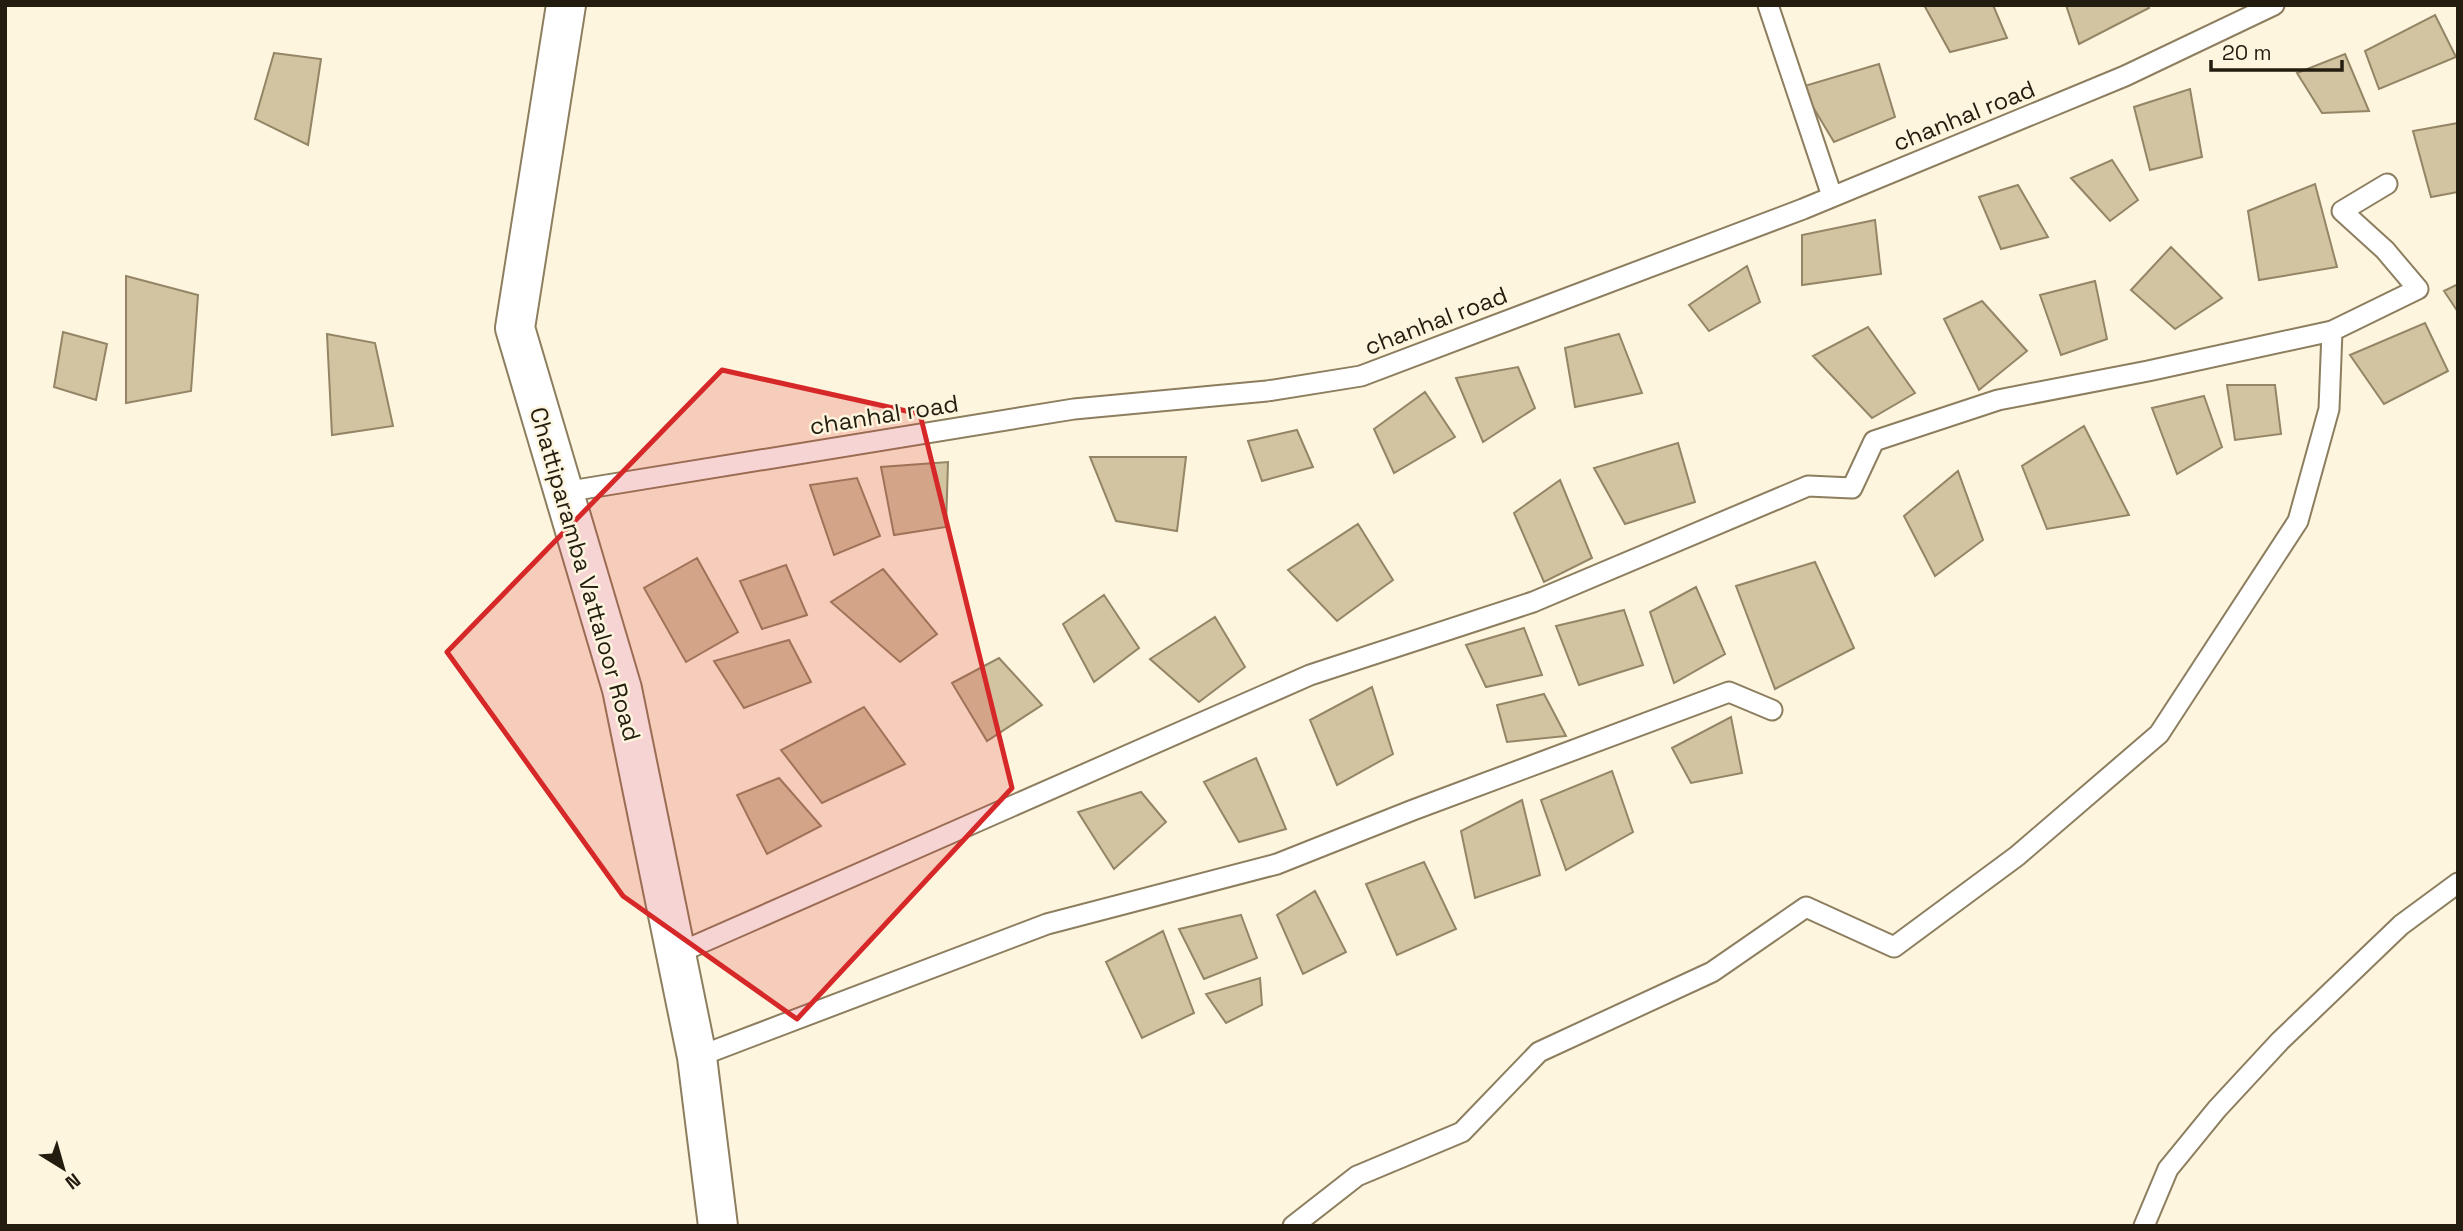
<svg xmlns="http://www.w3.org/2000/svg" width="2463" height="1231" viewBox="0 0 2463 1231" font-family="'Space Grotesk',sans-serif">
<style>
.building{fill:#d2c3a1;stroke:#938565;stroke-width:2}
.lines{fill:none;stroke-linecap:round;stroke-linejoin:round}
.lane-casing{stroke:#8c7e5e;stroke-width:23}
.street-casing{stroke:#8c7e5e;stroke-width:42}
.lane{stroke:#fff;stroke-width:19}
.street{stroke:#fff;stroke-width:38}
.marked{fill:#d62828;fill-opacity:0.2;stroke:#d62828;stroke-width:5;stroke-linejoin:round}
.labels{text-anchor:middle;stroke-width:5;stroke-linejoin:round;paint-order:stroke}
.street-label{font-size:24px;fill:#231d10;stroke:#fef5df}
</style>
<rect width="100%" height="100%" fill="#fef5df"/>
<path class="building" d="M1924,5H1993L2007,38L1950,52Z
M2066,5H2148L2149,8L2079,44Z
M2435,15L2456,57L2379,89L2365,51Z
M274,53L321,59L308,145L255,119Z
M2345,54L2369,111L2322,113L2297,73Z
M1879,64L1895,117L1834,142L1801,87Z
M2190,89L2202,157L2150,170L2134,107Z
M2458,123V192L2431,197L2413,131Z
M2112,160L2138,200L2110,221L2071,178Z
M2315,184L2337,267L2259,280L2248,211Z
M2018,185L2048,237L2001,249L1979,197Z
M1875,220L1881,274L1802,285V235Z
M2171,247L2222,298L2175,329L2131,290Z
M1747,266L1760,302L1709,331L1689,305Z
M126,276L198,295L191,391L126,403Z
M2095,281L2107,339L2061,355L2040,295Z
M2458,284V312L2444,291Z
M1982,301L2027,351L1979,390L1944,319Z
M2425,323L2448,371L2384,404L2350,355Z
M1868,327L1915,393L1872,418L1813,356Z
M63,332L107,344L96,400L54,387Z
M327,334L375,343L393,426L332,435Z
M1619,334L1642,393L1575,407L1565,348Z
M1518,367L1535,408L1483,442L1456,378Z
M2227,385H2275L2281,434L2235,440Z
M1425,392L1455,437L1394,473L1374,429Z
M2204,396L2222,447L2177,474L2152,408Z
M2084,426L2129,515L2047,529L2022,466Z
M1297,430L1313,467L1262,481L1248,441Z
M1678,443L1695,502L1625,524L1594,468Z
M1090,457H1186L1177,531L1116,521Z
M948,462L946,527L894,535L881,467Z
M1958,471L1983,540L1935,576L1904,516Z
M857,478L880,536L834,555L810,485Z
M1560,480L1592,558L1544,582L1514,513Z
M1358,524L1393,580L1337,621L1288,570Z
M697,558L738,632L686,662L644,588Z
M1815,562L1854,648L1775,689L1736,586Z
M786,565L807,615L762,629L740,581Z
M883,569L937,634L900,662L831,602Z
M1696,587L1725,654L1674,683L1650,612Z
M1104,595L1139,648L1094,682L1063,624Z
M1624,610L1643,665L1579,685L1556,626Z
M1215,617L1245,667L1199,702L1150,659Z
M1524,628L1542,675L1486,687L1466,645Z
M789,640L811,682L744,708L714,661Z
M999,658L1042,705L987,741L952,683Z
M1372,687L1393,754L1337,785L1310,720Z
M1544,694L1566,736L1507,742L1497,705Z
M864,707L905,764L822,803L781,750Z
M1731,717L1742,773L1691,783L1672,748Z
M1256,758L1286,829L1239,842L1204,782Z
M1612,771L1633,832L1566,870L1541,800Z
M779,778L821,826L767,854L737,795Z
M1141,792L1166,822L1114,869L1078,812Z
M1522,800L1540,875L1475,898L1461,831Z
M1424,862L1456,929L1397,955L1366,884Z
M1315,891L1346,952L1303,974L1277,915Z
M1241,915L1257,958L1204,979L1179,929Z
M1163,931L1194,1013L1142,1038L1106,962Z
M1260,978L1262,1005L1226,1023L1206,994Z"/>
<g class="lines">
<defs>
<path id="lane" d="M1768,5L1832,196
M564,492L1074,409L1267,391L1361,376L1803,209L2125,76L2274,5
M676,954L1310,675L1533,602L1808,486L1852,488L1874,441L1998,400L2148,371L2332,331L2418,289L2385,250L2342,211L2387,184
M697,1057L1047,924L1277,864L1413,810L1729,692L1772,710
M1293,1226L1357,1176L1462,1132L1539,1052L1712,972L1806,907L1894,947L2017,856L2159,734L2298,521L2329,409L2332,331
M2144,1226L2168,1169L2217,1109L2280,1041L2401,925L2458,883"/>
<path id="street" d="M566,5L515,328L622,689L697,1057L718,1226"/>
</defs>
<use href="#lane" class="lane-casing"/>
<use href="#street" class="street-casing"/>
<use href="#lane" class="lane"/>
<use href="#street" class="street"/>
</g>
<path class="marked" d="M722,370L920,414L1012,788L797,1019L623,896L447,652Z"/>
<g class="labels">
<g class="street-label">
<text transform="translate(1964 116) rotate(-22)" y="8">chanhal road</text>
<text transform="translate(1436 321) rotate(-21)" y="8">chanhal road</text>
<text transform="translate(884 415) rotate(-9)" y="8">chanhal road</text>
<text transform="translate(585 574) rotate(74)" y="8">Chattiparamba Vattaloor Road</text>
</g>
</g>
<rect width="2463" height="1231" fill="none" stroke="#231d10" stroke-width="14"/>
<g transform="translate(63 1168) rotate(143)" stroke="#fef5df" stroke-width="5" paint-order="stroke">
<path d="M0-5L12 26L0 18L-12 26Z" fill="#231d10"/>
<text y="-10" font-size="19" font-weight="bold" text-anchor="middle" fill="#231d10">N</text>
</g>
<path d="M2211 60v10h131v-10" fill="none" stroke="#231d10" stroke-width="3.5"/>
<text x="2222" y="60" font-size="21" fill="#231d10" stroke="#fef5df" stroke-width="5" paint-order="stroke">20 m</text>
</svg>
